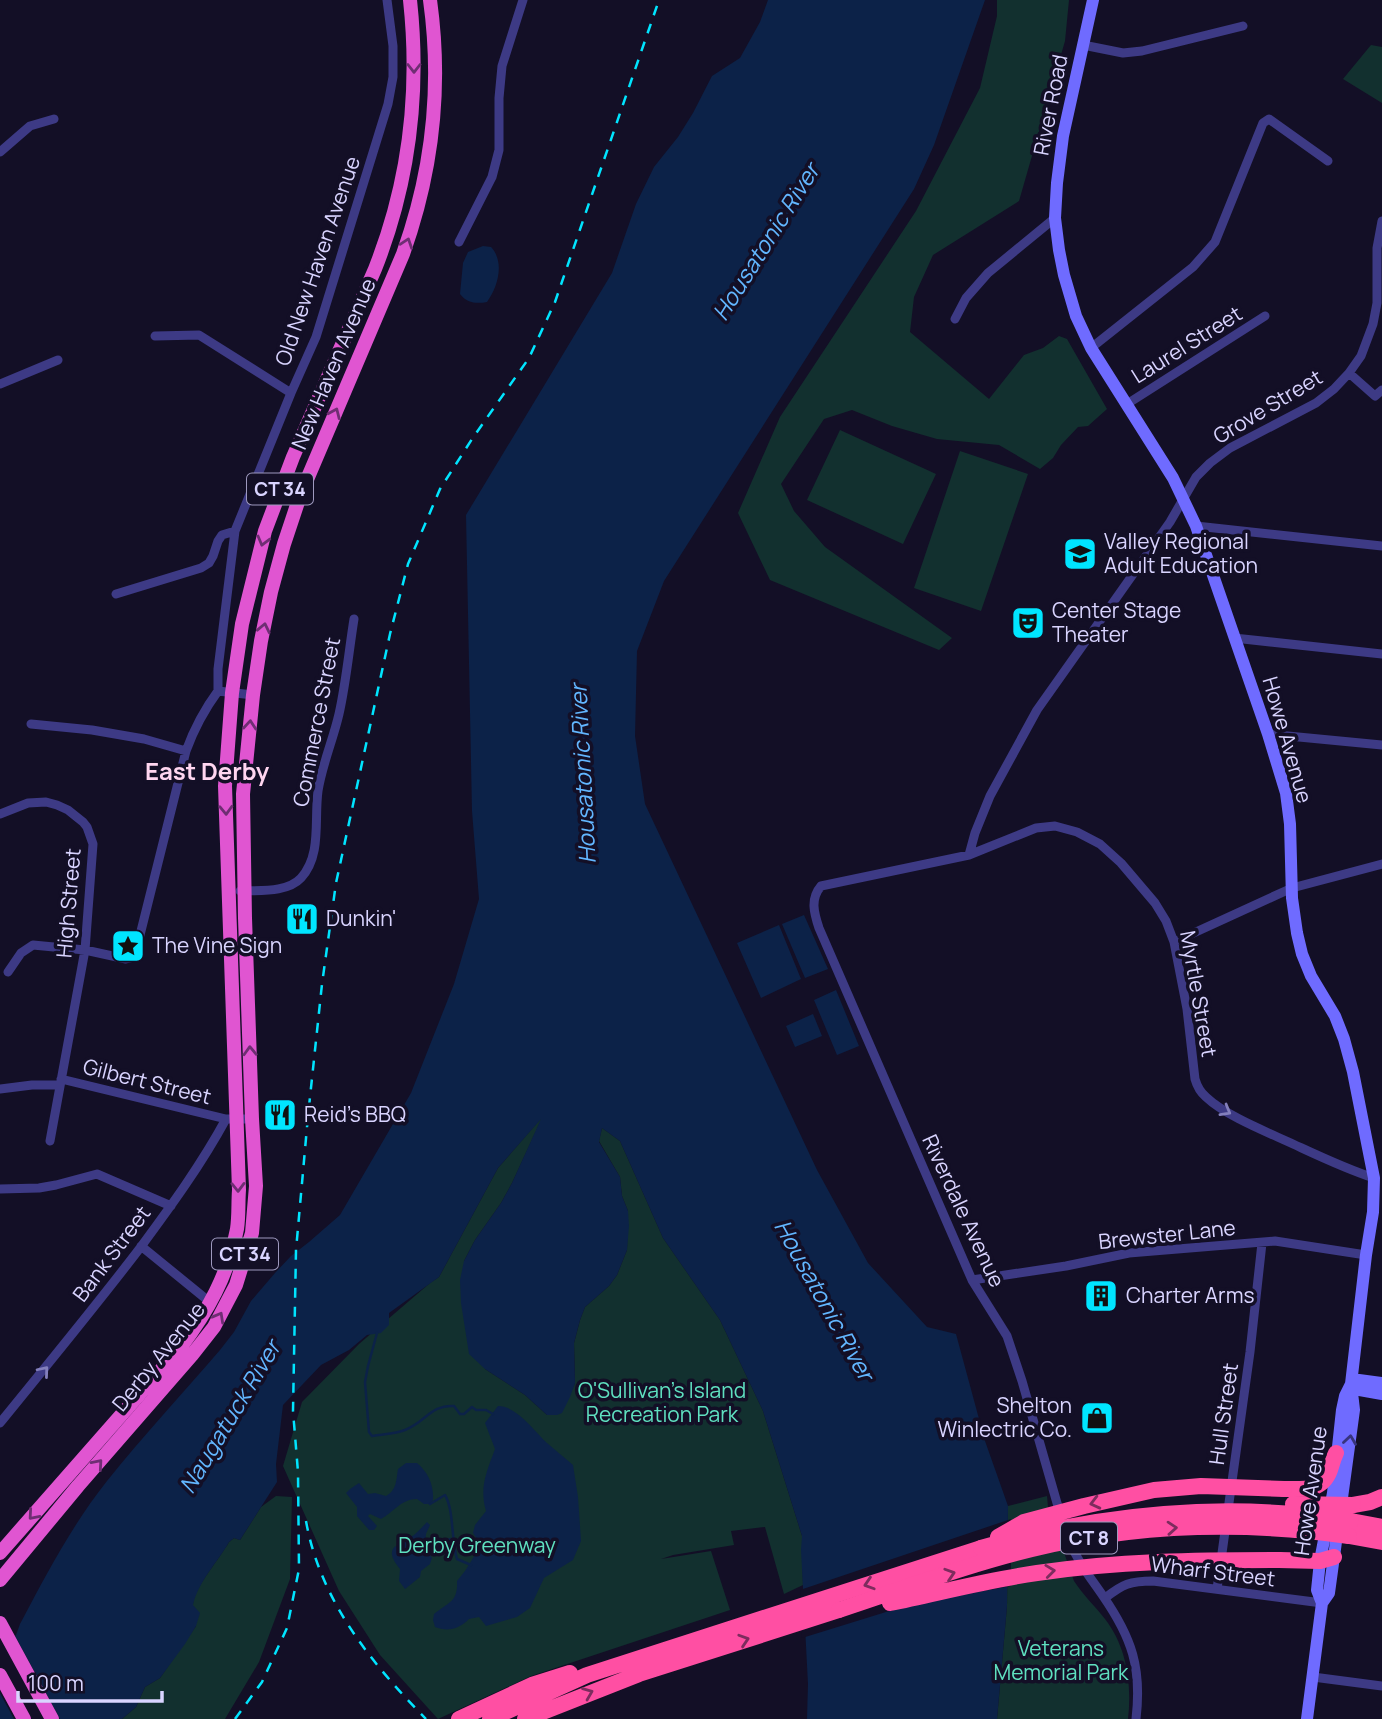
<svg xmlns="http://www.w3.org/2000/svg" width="1382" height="1719" viewBox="0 0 1382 1719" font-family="Manrope,sans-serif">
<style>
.green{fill:#12302f}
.water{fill:#0c2248}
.pier{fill:#130f26}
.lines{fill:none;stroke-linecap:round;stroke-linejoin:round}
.stream{stroke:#0c2248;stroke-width:2.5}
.minor{stroke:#3d3a85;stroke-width:9}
.secondary{stroke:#6f6bff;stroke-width:12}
.trunk{stroke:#e055d1;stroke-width:14}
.motorway{stroke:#ff4fa3;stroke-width:16}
.rail{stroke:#00e5ff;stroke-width:2.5;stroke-dasharray:10 9;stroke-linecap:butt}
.motorway-bridge{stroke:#ff4fa3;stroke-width:16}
.oneway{stroke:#6f2e73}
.oneway2{stroke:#837fbc}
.oneway3{stroke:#38347d}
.oneway4{stroke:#7d2c5e}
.labels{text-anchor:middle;stroke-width:7;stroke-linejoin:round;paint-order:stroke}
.shield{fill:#130f26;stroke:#9e99be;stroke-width:2}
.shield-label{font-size:19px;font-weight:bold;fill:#d9d4ff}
.street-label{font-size:21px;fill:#d9d4ff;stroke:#130f26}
.poi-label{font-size:21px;fill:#d9d4ff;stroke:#130f26;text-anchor:start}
.park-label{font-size:21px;fill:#5fe0c0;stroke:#130f26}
.water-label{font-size:23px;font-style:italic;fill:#62b6ff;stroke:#130f26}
.quarter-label{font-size:24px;font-weight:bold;fill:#ffd6f0;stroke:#130f26}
</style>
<rect width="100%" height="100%" fill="#130f26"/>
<path class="green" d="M997,0H1069L1065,41L1019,201L933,255L914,297L910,332L989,399L1024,355L1043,348L1059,336L1067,339L1107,409L1088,426L1078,427L1061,445L1053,458L1040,469L999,445L937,439L892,426L852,410L824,419L781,484L794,511L825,547L952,638L939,650L770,580L738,513L780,417L916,211L980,88L997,16Z
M1371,45L1382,47V103L1343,79Z
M840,430L936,474L903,544L807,500Z
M960,451L1028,474L981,611L914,588Z
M543,1116L512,1183L501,1203L475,1240L464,1261L485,1369L525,1395L547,1415L561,1413L575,1383L574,1343L580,1320L585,1307L609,1286L617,1275L627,1250L628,1211L622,1196L620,1177L599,1141L602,1128L620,1141L663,1238L720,1320L763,1411L802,1536L803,1585L784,1594L765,1527L731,1531L734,1545L673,1555L661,1559L711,1551L730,1610L531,1676L438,1719L380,1655L339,1591L283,1466L302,1402L359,1344L430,1283L439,1277L498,1168Z
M276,1496L292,1497L290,1579L259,1662L225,1719H122L136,1707L145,1687L160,1678L196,1626C195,1619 192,1611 193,1604C194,1588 220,1558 229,1542L234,1538L240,1540L261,1507Z
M1047,1496L1048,1507L1074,1581C1083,1595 1095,1606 1105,1619C1127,1647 1132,1685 1128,1719H997L1007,1606L1008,1506Z"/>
<path class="water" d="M768,0H985L934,145L914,189L664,581L637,651L635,736L645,804L817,1170L868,1263L927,1327L956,1334L985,1441L1008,1506L1007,1606L997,1719H807L808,1684L801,1550L802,1536L763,1411L720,1320L663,1238L620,1141L602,1128L599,1142L620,1177L622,1196L628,1211L629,1226L627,1250L617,1275L609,1286L585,1307L580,1320L574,1343L575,1383L570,1397L562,1413L557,1415H547L525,1395L485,1369L469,1354L461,1303L460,1280L464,1261L475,1240L501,1203L512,1183L541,1119L498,1168L439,1277L389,1313V1325L381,1333L367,1335L349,1350L321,1365L283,1405L276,1464L277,1482L240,1540L234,1538L229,1542C217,1563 198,1582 193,1605L200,1613L196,1626L185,1644L160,1678L145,1687L136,1707L122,1719H0V1653L16,1635L20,1624C46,1575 72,1525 107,1481C143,1436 182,1394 220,1350L234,1332L251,1301L275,1273L291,1256L309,1242L340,1215L411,1093L454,984L479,899L472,811L466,515L612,273L636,204L654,167L678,137L693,113L712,76L740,58L760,22Z
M483,246L491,247C505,262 498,287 487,302C476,304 467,303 460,294L463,263L468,252Z
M804,915L828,969L805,978L782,924Z
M779,925L801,979L761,998L737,943Z
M836,990L859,1046L837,1055L814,1000Z
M813,1014L822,1036L795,1047L786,1026Z
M498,1406C517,1406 534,1431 547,1443C555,1450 564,1457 573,1465L578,1497L581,1541L573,1560L544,1578L530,1608L517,1617L486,1626L479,1617L469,1619C459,1629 448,1632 435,1627L433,1620L434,1614C449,1602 458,1602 457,1581L465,1571L480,1547L477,1539L473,1533L475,1525L486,1511C479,1487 487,1471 495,1449L485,1423Z
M406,1463H417C428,1472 434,1485 433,1500L430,1504H424L417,1499C401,1499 394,1512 381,1519L370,1514L368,1516L377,1526L374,1530H369L357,1516V1507L346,1493L350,1489L359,1483L368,1494L375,1493L386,1496C397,1490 396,1480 398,1469Z
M427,1522L430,1525C429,1528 427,1531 426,1534C425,1541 428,1553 432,1558L430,1564L421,1571L420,1577L405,1589L399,1581L400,1569C382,1547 397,1546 414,1535C419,1531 423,1526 427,1522Z"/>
<path class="pier" d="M1011,1519V1586L929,1601L886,1612L802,1638L800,1590Z
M14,1634L60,1719H14L0,1693V1649Z"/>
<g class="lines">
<path class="stream" d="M377,1333L368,1366L365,1382L369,1432L372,1436C383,1434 395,1434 405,1430C426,1422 430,1405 454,1406L460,1414H464L472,1407L476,1410H486L493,1414
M430,1504L445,1495C454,1510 451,1539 457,1559L471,1565
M427,1545L451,1539"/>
<path class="minor" d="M1083,45L1123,53L1142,51L1243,26
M0,152L30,126L54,119
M459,242L492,177L499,150V98L502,66L523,0
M955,319L966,298L988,273L1055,218
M155,336L199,335L291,393
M1091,348L1193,267L1215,242L1263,123L1269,119L1328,161
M1349,373L1375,396L1382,390
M0,384L58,360
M1127,404L1265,316
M1196,526L1382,546
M116,594L201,568L209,563L213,556L218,541L222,535L235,531
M1234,638L1382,654
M218,691V669L235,531L291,393L316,337L388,104L393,77V46L387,0
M218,691L253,695
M31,724L92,730L144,739L186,751
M1268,734L1382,745
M0,814L28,803L46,802L57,805L68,810L83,822L87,827L93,844L85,950L50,1141
M969,855L975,833L990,796L1037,710L1170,522L1196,477L1210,463L1230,448L1316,403L1334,389L1349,373L1361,356L1373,324L1377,303V248L1382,221
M240,891C259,890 287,893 301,878C322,855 314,820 318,791C322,765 333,740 339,714C346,683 349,650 354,619
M1174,942L1292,888L1382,864
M8,972L21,953L33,945L85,950L126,959L130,958L136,951L186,751C194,729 204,710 218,691
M61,1079L226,1119H252
M0,1089L32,1085H59
M0,1189L39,1188L56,1185L97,1174L171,1206
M141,1246L211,1303
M972,1280L1066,1266L1129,1253L1275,1241L1366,1255
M0,1423C47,1365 95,1307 140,1248C171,1206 201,1165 226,1119
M1061,1517L1022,1381L1007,1336L972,1280L819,928C814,913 810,899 821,886L969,855L1036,828L1055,826L1077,832L1100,844L1121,863L1155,903L1166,921L1174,942L1187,1009L1195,1079C1197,1086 1200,1092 1206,1097C1226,1116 1267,1132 1293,1144C1319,1156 1346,1169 1374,1178
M1069,1540C1077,1561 1090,1577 1103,1596C1132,1638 1142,1668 1136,1719
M1217,1589L1250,1352L1262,1243
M1105,1598C1123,1584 1130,1581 1153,1581L1322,1603
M1313,1677L1382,1686"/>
<path class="secondary" d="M1093,0L1063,136L1057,183L1055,218L1059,250L1064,275L1076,316L1091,348L1173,478L1196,526L1268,734L1286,793L1290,824L1292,898L1297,933L1302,954L1311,976L1335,1016L1344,1039L1353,1072L1374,1178L1373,1212L1366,1255L1351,1384L1354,1410L1329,1593L1322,1603L1307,1719
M1351,1384L1354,1389L1382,1394
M1351,1384L1359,1380L1382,1383
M1322,1603L1317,1590L1320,1561L1333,1493L1342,1410L1345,1396L1351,1384"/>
<path class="trunk" d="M0,1553L180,1348C208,1311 228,1275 237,1229C239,1216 238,1203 239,1190L225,786L232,693L242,624L265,531L293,457L375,269C409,183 420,92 410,0
M0,1580L78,1486L192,1355L214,1327L236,1285L252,1233L256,1186L252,1119L245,918L243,794L253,695L261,641L271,592L284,544L300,496L403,254C432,173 442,86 430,0
M0,1623L52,1719
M0,1675L24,1719"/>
<path class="motorway" d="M1284,1489C1303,1489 1322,1492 1330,1470C1332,1464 1333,1459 1336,1453
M1353,1505L1370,1502L1382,1497
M1351,1521L1382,1527
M1349,1536L1382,1542
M1279,1560L1320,1561L1334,1557
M459,1719L532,1685L570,1673
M490,1719L587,1675L981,1548
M525,1719L639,1674L839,1610"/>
<path class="rail" d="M306,1521C320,1600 371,1663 426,1719
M235,1719L262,1682L287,1628L299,1569L298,1472L293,1411L296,1250L308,1116L322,984L336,883L390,634L408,564L440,489L472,439L529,358L555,302L659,0"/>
<path class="motorway-bridge" d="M1293,1504L1353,1505
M998,1537L1024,1522L1084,1506L1154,1490L1201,1486L1284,1489
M981,1548C1100,1513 1227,1501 1351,1521
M890,1603C939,1593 987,1580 1037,1573C1117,1561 1199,1560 1279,1560
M839,1610C903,1589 966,1565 1032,1549C1136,1524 1243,1521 1349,1536"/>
</g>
<defs><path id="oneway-chevron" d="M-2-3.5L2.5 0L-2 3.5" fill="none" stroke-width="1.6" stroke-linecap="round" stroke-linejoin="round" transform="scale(1.75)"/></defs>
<g class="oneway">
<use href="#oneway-chevron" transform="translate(414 68) rotate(90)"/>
<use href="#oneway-chevron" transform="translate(407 243) rotate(-71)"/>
<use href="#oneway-chevron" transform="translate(335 413) rotate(-66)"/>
<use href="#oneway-chevron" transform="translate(263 541) rotate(105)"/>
<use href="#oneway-chevron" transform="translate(264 628) rotate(-78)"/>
<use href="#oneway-chevron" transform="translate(250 725) rotate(-85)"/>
<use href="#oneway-chevron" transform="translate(226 810) rotate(88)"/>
<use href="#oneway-chevron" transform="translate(250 1051) rotate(-92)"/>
<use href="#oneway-chevron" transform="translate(238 1187) rotate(89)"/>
<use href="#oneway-chevron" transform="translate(219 1317) rotate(-61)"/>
<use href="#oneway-chevron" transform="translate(98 1464) rotate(-49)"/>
<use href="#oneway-chevron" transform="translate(33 1515) rotate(131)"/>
</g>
<g class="oneway2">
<use href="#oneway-chevron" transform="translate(1226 1111) rotate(30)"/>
<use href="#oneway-chevron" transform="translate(44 1371) rotate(-50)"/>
</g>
<use class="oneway3" href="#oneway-chevron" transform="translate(1350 1440) rotate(-82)"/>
<g class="oneway4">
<use href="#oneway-chevron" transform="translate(1095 1503) rotate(166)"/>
<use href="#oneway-chevron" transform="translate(1172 1528) rotate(-4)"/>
<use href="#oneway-chevron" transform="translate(1050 1571) rotate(-7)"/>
<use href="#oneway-chevron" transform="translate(950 1574) rotate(-18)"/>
<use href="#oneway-chevron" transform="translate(869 1584) rotate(162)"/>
<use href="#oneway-chevron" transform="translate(744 1640) rotate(-18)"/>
<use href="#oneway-chevron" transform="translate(588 1693) rotate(-22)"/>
</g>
<defs>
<symbol id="school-square" viewBox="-11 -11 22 22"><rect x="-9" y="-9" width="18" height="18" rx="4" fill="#00e5ff" stroke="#130f26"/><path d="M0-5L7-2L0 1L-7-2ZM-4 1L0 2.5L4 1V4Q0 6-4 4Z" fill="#111"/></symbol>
<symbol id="theatre-square" viewBox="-11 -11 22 22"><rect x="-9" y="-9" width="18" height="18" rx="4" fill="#00e5ff" stroke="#130f26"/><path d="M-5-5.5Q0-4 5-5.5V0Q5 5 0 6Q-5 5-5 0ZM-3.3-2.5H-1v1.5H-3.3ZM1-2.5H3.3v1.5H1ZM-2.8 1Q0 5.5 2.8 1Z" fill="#111"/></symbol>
<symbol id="restaurant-square" viewBox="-11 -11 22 22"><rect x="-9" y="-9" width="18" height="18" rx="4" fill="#00e5ff" stroke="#130f26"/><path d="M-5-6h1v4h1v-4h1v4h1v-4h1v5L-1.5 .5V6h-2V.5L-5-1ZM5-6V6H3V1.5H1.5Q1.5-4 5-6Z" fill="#111"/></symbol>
<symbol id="sight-square" viewBox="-11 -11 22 22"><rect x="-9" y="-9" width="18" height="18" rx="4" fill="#00e5ff" stroke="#130f26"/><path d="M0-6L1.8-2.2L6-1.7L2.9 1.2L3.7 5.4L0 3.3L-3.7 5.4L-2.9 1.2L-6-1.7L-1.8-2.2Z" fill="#111"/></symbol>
<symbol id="building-square" viewBox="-11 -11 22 22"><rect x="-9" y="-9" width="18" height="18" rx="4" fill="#00e5ff" stroke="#130f26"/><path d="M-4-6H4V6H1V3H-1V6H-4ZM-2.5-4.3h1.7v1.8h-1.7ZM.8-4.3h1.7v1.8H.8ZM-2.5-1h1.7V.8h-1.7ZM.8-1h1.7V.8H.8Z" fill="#111"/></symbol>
<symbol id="shop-square" viewBox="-11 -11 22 22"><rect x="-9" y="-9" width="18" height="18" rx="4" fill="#00e5ff" stroke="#130f26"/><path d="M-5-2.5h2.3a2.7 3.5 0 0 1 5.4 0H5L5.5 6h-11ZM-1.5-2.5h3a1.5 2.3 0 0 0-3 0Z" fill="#111"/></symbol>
</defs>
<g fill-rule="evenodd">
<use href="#school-square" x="1061" y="535" width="38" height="38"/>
<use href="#theatre-square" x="1009" y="604" width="38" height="38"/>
<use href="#restaurant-square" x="283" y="900" width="38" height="38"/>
<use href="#sight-square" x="109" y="927" width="38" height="38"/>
<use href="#restaurant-square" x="261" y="1096" width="38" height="38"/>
<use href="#building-square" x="1082" y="1277" width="38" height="38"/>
<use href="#shop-square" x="1078" y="1399" width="38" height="38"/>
</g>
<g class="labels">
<g class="shield">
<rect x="247" y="473.5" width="66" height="31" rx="5"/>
<rect x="212" y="1238.5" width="66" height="31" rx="5"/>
<rect x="1061" y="1522.5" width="56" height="31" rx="5"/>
</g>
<g class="shield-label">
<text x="280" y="496">CT 34</text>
<text x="245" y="1261">CT 34</text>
<text x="1089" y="1545">CT 8</text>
</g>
<g class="street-label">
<text transform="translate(1051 105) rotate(-79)" y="7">River Road</text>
<text transform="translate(318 261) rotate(-71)" y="7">Old New Haven Avenue</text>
<text transform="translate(1187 345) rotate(-32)" y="7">Laurel Street</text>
<text transform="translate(334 364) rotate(-67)" y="7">New Haven Avenue</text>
<text transform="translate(1268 407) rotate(-31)" y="7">Grove Street</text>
<text transform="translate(317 722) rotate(-79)" y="7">Commerce Street</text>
<text transform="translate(1287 740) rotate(74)" y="7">Howe Avenue</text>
<text transform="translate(69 903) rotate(-85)" y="7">High Street</text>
<text transform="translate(1198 994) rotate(80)" y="7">Myrtle Street</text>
<text transform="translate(147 1082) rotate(14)" y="7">Gilbert Street</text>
<text transform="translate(963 1211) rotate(65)" y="7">Riverdale Avenue</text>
<text transform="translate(1167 1235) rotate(-6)" y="7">Brewster Lane</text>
<text transform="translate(112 1254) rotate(-53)" y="7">Bank Street</text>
<text transform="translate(159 1357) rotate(-51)" y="7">Derby Avenue</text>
<text transform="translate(1224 1414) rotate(-82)" y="7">Hull Street</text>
<text transform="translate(1311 1491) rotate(-82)" y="7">Howe Avenue</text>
<text transform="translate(1213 1572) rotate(7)" y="7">Wharf Street</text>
</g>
<g class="poi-label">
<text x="1104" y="549">Valley Regional<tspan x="1104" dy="24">Adult Education</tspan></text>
<text x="1052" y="618">Center Stage<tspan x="1052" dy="24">Theater</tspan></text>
<text x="326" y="926">Dunkin'</text>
<text x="152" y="953">The Vine Sign</text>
<text x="304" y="1122">Reid's BBQ</text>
<text x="1126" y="1303">Charter Arms</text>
<text x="1072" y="1413" text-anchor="end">Shelton<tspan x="1072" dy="24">Winlectric Co.</tspan></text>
</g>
<g class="park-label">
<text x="662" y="1398">O'Sullivan's Island<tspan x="662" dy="24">Recreation Park</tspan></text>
<text x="477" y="1553">Derby Greenway</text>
<text x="1061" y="1656">Veterans<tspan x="1061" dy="24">Memorial Park</tspan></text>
</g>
<g class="water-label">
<text transform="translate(766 242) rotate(-58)" y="8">Housatonic River</text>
<text transform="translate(583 774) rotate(-93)" y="8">Housatonic River</text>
<text transform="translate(824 1300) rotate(61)" y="8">Housatonic River</text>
<text transform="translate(230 1417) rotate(-59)" y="8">Naugatuck River</text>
</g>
<g class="quarter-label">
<text x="207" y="780">East Derby</text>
</g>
</g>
<path d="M18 1691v10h144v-10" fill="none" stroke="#d9d4ff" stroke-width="3.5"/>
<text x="28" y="1691" font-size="21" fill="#d9d4ff" stroke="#130f26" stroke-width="5" paint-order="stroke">100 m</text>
</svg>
